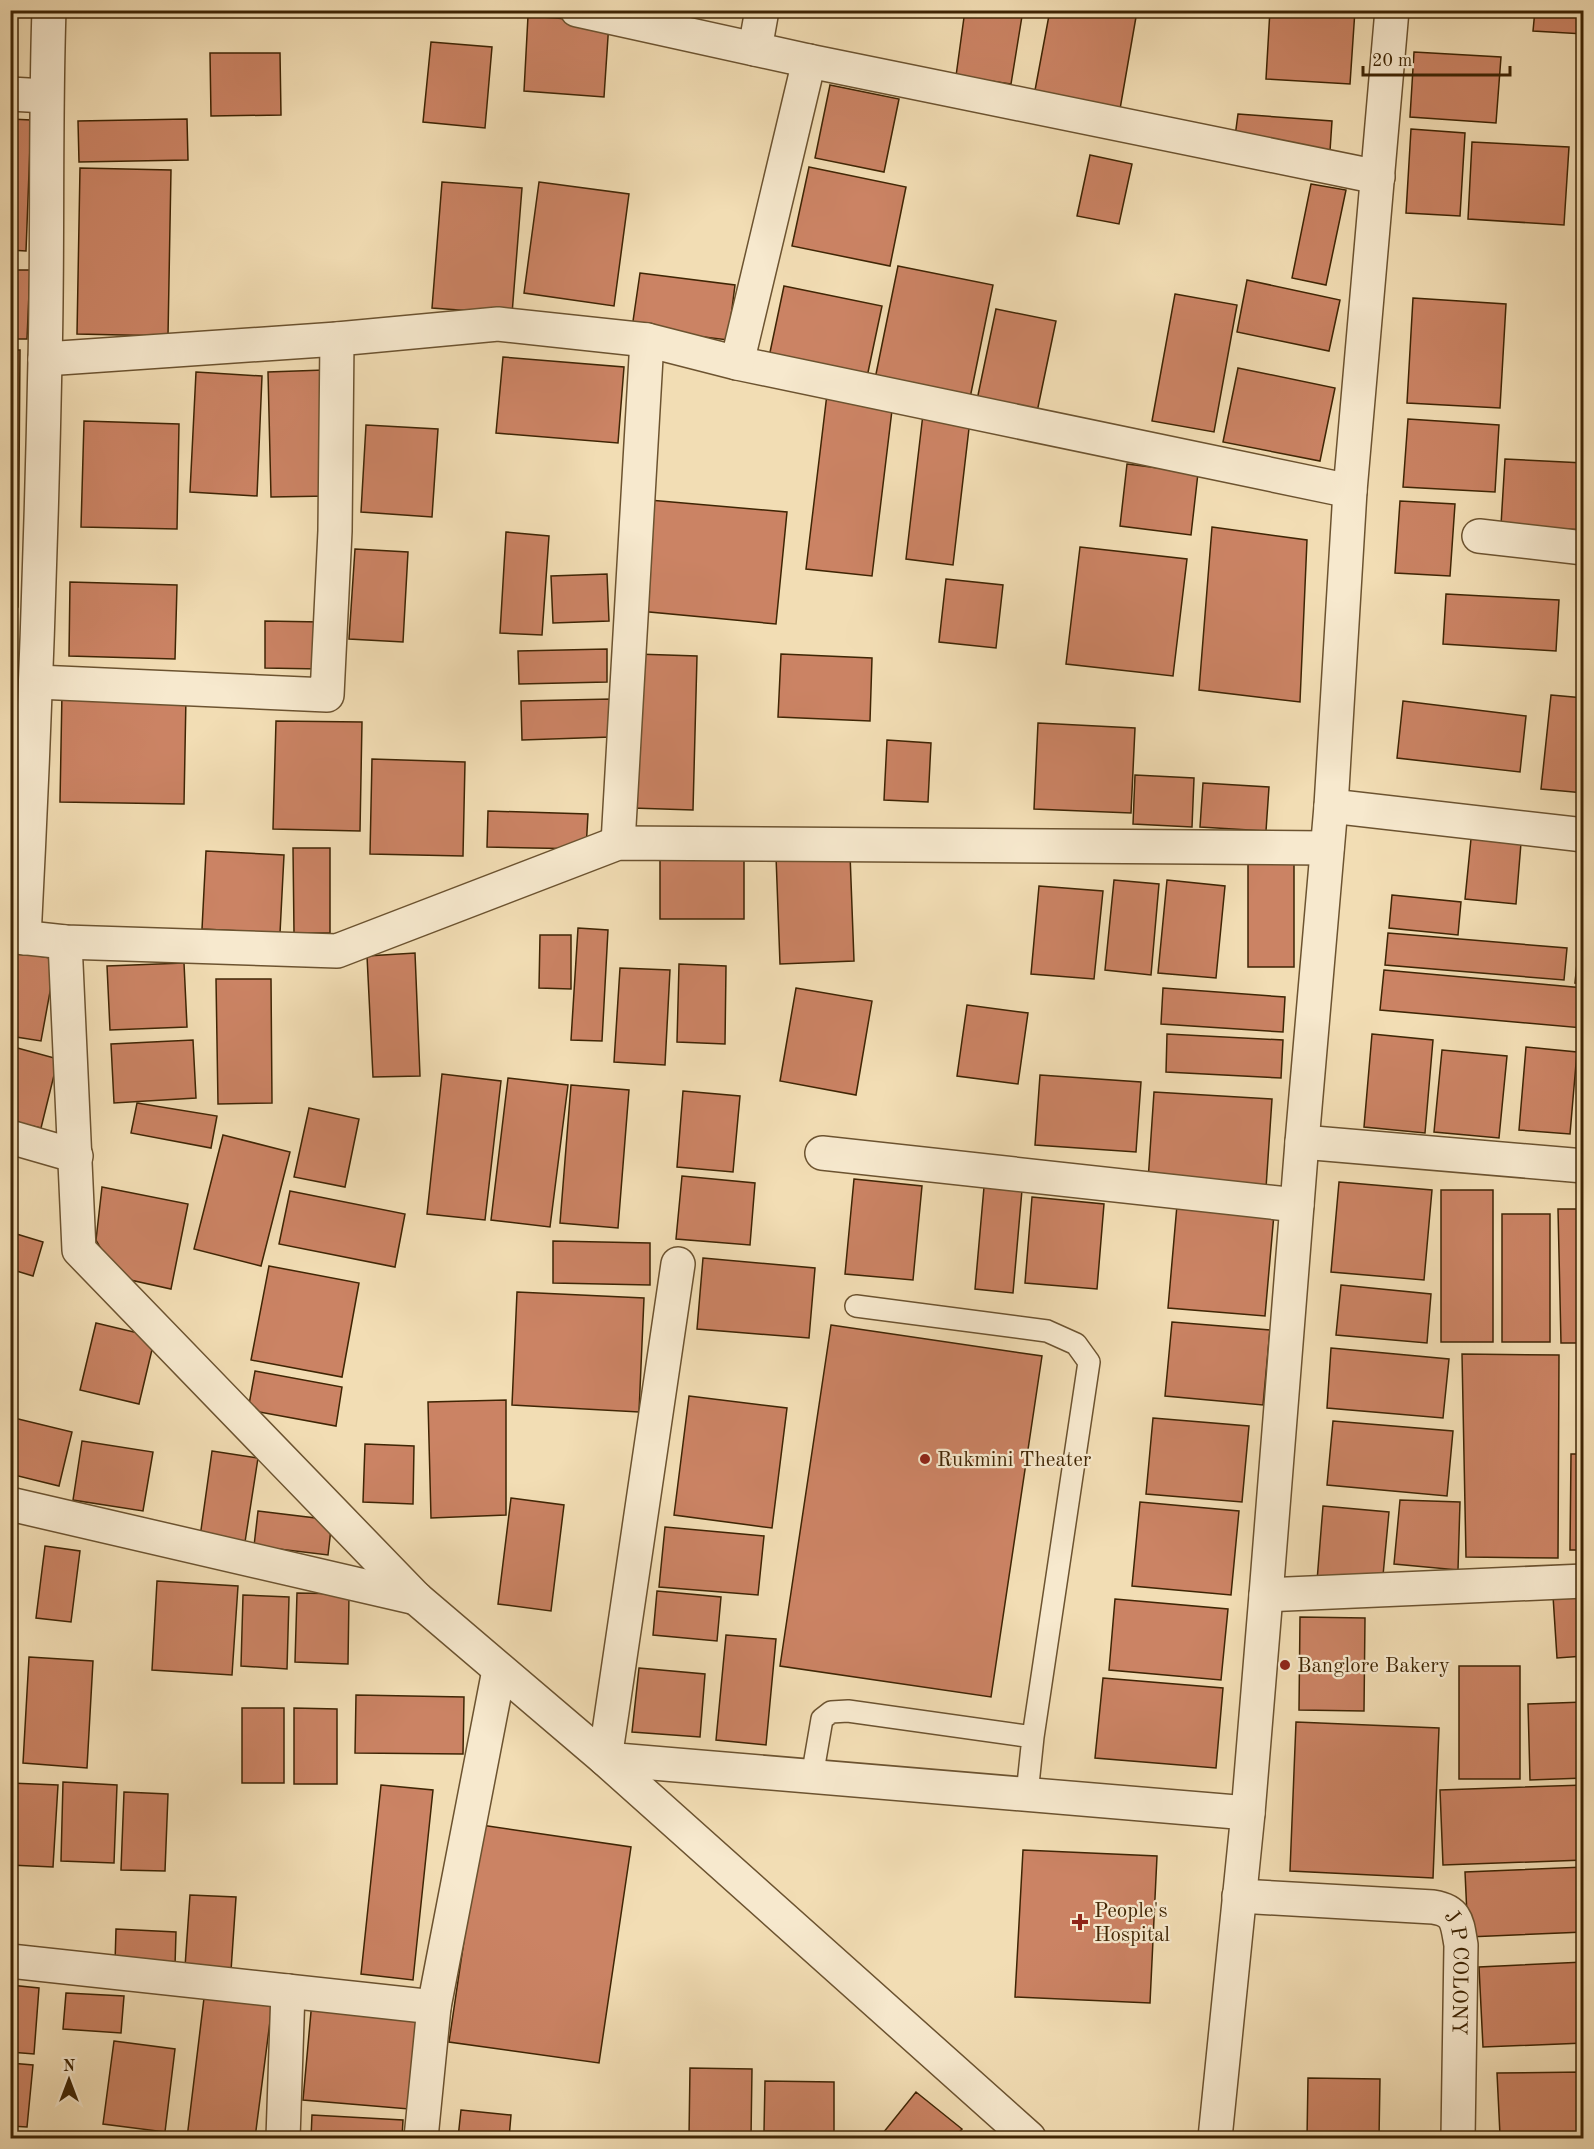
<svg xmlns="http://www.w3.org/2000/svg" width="1594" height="2149" viewBox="0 0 1594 2149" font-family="'Old Standard TT',serif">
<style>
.building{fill:#cb8364;stroke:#3f2504;stroke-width:1.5}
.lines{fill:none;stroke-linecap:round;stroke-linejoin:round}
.service-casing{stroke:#6c5330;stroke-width:24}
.minor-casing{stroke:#6c5330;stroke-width:36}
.service{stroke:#f7e9ce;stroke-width:21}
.minor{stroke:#f7e9ce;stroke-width:33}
.poi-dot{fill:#8f2418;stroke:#f7e9ce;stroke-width:2}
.labels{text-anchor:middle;stroke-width:4.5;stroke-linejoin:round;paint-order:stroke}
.poi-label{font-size:21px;fill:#3f2504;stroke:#f7e9ce;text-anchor:start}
.street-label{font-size:21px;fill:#3f2504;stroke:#f7e9ce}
</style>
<rect width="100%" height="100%" fill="#f2ddb4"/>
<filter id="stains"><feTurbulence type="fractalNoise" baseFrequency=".00333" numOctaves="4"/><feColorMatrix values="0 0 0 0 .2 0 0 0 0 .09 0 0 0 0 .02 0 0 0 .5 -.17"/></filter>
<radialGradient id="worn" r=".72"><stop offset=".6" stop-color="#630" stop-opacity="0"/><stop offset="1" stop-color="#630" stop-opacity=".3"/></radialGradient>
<path class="building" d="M965,10H1023L1011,84L956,76Z
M1050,10H1100L1136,17L1119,115L1033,101Z
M1270,10H1355L1350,84L1266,79Z
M1454,10H1522V14Z
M1535,10H1584V34L1533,31Z
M528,16L609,22L604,97L524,91Z
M431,42L492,47L485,128L423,122Z
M1414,52L1501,57L1496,123L1410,117Z
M210,53H280L281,115L211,116Z
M830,85L899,99L884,172L815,158Z
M1238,114L1332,121L1330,151L1234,144Z
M10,119L31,120L26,251L10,250Z
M187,119L188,160L79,162L78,121Z
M1411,129L1465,133L1460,216L1406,213Z
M1472,142L1569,147L1564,225L1468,219Z
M1090,155L1132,164L1119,224L1077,216Z
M809,167L906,187L890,266L792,246Z
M80,168L171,170L168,336L77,334Z
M442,182L522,188L512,314L432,308Z
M539,182L629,194L614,306L524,293Z
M1311,184L1346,190L1326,285L1292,278Z
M898,266L993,285L970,398L875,379Z
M10,270H30L27,339H10Z
M640,273L735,285L728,340L632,328Z
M1247,280L1340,300L1329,351L1237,332Z
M784,286L882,306L867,377L769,357Z
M1175,294L1237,305L1214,432L1152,421Z
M1413,298L1506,304L1500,408L1407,403Z
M996,309L1056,321L1037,412L977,400Z
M10,350H20L18,607H10Z
M503,357L624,367L618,443L496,433Z
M1238,368L1335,388L1320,461L1223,442Z
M324,370L328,496L271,497L268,372Z
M196,372L262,376L257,496L190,492Z
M827,394L893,402L872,576L806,569Z
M923,414L970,420L953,565L906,559Z
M1408,419L1499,425L1495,492L1403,487Z
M84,421L179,424L177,529L81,527Z
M366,425L438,429L432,517L361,512Z
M1505,459L1584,463V530L1501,525Z
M1127,464L1198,473L1191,535L1120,526Z
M649,500L787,512L776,624L639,611Z
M1400,501L1455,504L1450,576L1395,573Z
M1212,527L1307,540L1300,702L1199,690Z
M506,532L549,536L542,635L500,633Z
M1080,547L1187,559L1173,676L1066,664Z
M355,549L408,552L403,642L349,639Z
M607,574L609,621L553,623L551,576Z
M946,579L1003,585L996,648L939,642Z
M70,582L177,585L175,659L69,656Z
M1446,594L1559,600L1556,651L1443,644Z
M265,621L321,622L320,669L265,668Z
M607,649V682L519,684L518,651Z
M636,654L697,656L693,810L632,808Z
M781,654L872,658L870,721L778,717Z
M62,692L186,696L184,804L60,802Z
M1551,695L1584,698V793L1541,789Z
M611,699V737L522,740L521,701Z
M1403,701L1526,716L1520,772L1397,758Z
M276,721L362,722L360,831L273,829Z
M1038,723L1135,728L1131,813L1034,809Z
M887,740L931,743L928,802L884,800Z
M372,759L465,762L463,856L370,854Z
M1135,775L1194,778L1192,827L1133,824Z
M1203,783L1269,787L1266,831L1200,827Z
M488,811L588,814L586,849L487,847Z
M1471,839L1521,843L1516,904L1465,899Z
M293,848H330V933H294Z
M206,851L284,855L280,933L202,929Z
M660,851H744V919H660Z
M850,854L854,961L780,964L776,856Z
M1248,860H1294V967H1248Z
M1114,880L1159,884L1151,975L1105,970Z
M1167,880L1225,886L1216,978L1158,973Z
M1039,886L1103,891L1094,979L1031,974Z
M1584,894V984L1575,983Z
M1392,895L1461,902L1458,935L1389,928Z
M578,928L608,930L602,1041L571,1040Z
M1388,933L1567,948L1564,980L1385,965Z
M540,935H571V989L539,988Z
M10,951L56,959L41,1041L10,1036Z
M415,953L420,1076L373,1077L367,956Z
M184,963L187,1027L110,1030L107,966Z
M679,964L726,966L725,1044L677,1042Z
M620,968L670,970L665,1065L614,1062Z
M1384,970L1584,988L1583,1028L1380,1010Z
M216,979H271L272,1103L218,1104Z
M796,988L872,1001L856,1095L780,1081Z
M1163,988L1285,997L1283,1032L1161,1024Z
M967,1005L1028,1013L1018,1084L957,1076Z
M1167,1034L1283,1040L1281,1078L1166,1072Z
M1372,1034L1433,1040L1425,1133L1364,1127Z
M193,1040L196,1098L114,1103L111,1044Z
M10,1046L58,1059L41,1128L10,1121Z
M1526,1047L1577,1052L1570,1134L1519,1130Z
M1442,1050L1507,1056L1499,1138L1434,1132Z
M442,1074L501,1081L485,1220L427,1214Z
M1040,1075L1141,1082L1136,1152L1035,1145Z
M508,1078L568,1085L550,1227L491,1220Z
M571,1085L629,1090L618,1228L560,1223Z
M683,1091L740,1096L733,1172L677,1167Z
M1154,1092L1272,1099L1266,1188L1148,1181Z
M137,1103L217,1116L211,1148L131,1133Z
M309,1108L359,1119L345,1187L294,1177Z
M223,1135L290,1152L261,1266L194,1249Z
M682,1176L755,1183L750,1245L676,1239Z
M854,1179L922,1186L913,1280L845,1274Z
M1339,1182L1432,1190L1424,1280L1331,1272Z
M102,1187L188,1204L171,1289L117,1277L96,1240Z
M984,1187L1022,1190L1013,1293L975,1289Z
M1441,1190H1493V1342H1441Z
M290,1191L405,1214L395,1267L279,1244Z
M1032,1197L1104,1204L1097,1289L1025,1283Z
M1177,1205L1274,1214L1265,1316L1168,1308Z
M1558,1209H1584V1343H1561Z
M1502,1214H1550V1342H1502Z
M10,1232L43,1242L33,1276L10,1269Z
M553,1241L650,1243V1285L553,1283Z
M703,1258L815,1268L809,1338L697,1329Z
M269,1266L359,1283L342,1377L251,1360Z
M1341,1285L1431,1294L1427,1343L1336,1335Z
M517,1292L644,1298L639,1412L512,1405Z
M1172,1322L1270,1330L1263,1405L1165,1396Z
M96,1323L155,1337L139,1404L80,1390Z
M831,1325L1042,1356L991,1697L780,1666Z
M1331,1348L1449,1359L1443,1418L1327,1408Z
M1462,1354L1559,1355L1558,1558L1466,1557Z
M1580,1365H1584V1433H1580Z
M255,1371L342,1387L336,1426L248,1410Z
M689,1396L787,1408L772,1528L674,1515Z
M506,1400V1515L431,1518L428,1402Z
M10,1417L72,1432L59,1486L10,1474Z
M1153,1418L1249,1426L1242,1502L1146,1494Z
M1333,1421L1453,1431L1447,1496L1327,1485Z
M82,1441L153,1452L143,1511L73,1500Z
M365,1444L414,1446L413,1504L363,1502Z
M212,1451L258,1458L245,1542L200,1537Z
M1571,1454H1584V1550H1570Z
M511,1498L564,1505L551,1611L498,1604Z
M1400,1500L1460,1502L1458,1570L1394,1564Z
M1140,1502L1239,1511L1231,1595L1132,1586Z
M1323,1506L1389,1512L1382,1586L1317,1581Z
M258,1511L332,1520L328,1555L254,1546Z
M665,1527L764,1536L758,1595L659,1587Z
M45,1546L80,1551L71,1622L36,1618Z
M157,1581L238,1586L232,1675L152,1670Z
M657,1591L721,1597L717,1641L653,1635Z
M297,1593L349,1594L348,1664L295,1662Z
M1584,1594V1656L1557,1658L1553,1596Z
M243,1595L289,1597L287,1669L241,1666Z
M1115,1599L1228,1609L1221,1680L1109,1670Z
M1300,1617L1365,1618L1364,1711L1299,1710Z
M726,1635L776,1639L766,1745L716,1740Z
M29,1657L93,1661L87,1768L23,1763Z
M1459,1666H1520V1779H1459Z
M639,1668L705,1674L700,1737L632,1732Z
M1103,1678L1223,1688L1216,1768L1095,1758Z
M356,1695L464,1697L463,1754L355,1753Z
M1584,1702V1778L1530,1780L1528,1704Z
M242,1708H284V1783H242Z
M294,1708L337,1709V1784H294Z
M1296,1722L1439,1728L1433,1878L1290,1871Z
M63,1782L117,1785L114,1863L61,1861Z
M10,1783L58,1785L53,1867L10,1865Z
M381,1785L433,1790L413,1980L361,1974Z
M1584,1785V1860L1443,1865L1440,1790Z
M124,1792L168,1794L165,1871L121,1870Z
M481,1825L631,1847L599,2063L449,2042Z
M1023,1850L1157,1856L1150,2003L1015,1997Z
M1584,1867V1932L1468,1937L1465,1872Z
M190,1895L236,1897L231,1971L185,1967Z
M116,1929L176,1932L175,1966L115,1963Z
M1584,1962V2043L1483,2047L1479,1967Z
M10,1985L39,1988L34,2054L10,2052Z
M66,1993L124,1996L121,2033L63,2029Z
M204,1998L272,2006L255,2138H187Z
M312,2001L419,2011L409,2109L303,2100Z
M114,2041L175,2049L165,2132L103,2124Z
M10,2063L33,2065L27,2127L10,2126Z
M690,2068L752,2069L751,2138L689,2137Z
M1584,2072V2135H1500L1497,2073Z
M1308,2078L1380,2079L1379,2138H1307Z
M765,2081L834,2082V2132L764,2131Z
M916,2092L962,2129L954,2138H879Z
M461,2110L511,2115L509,2138H458Z
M312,2115L403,2120L402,2138H311Z
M41,2132L138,2138H40Z"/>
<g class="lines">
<defs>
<path id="service" d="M812,1777L822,1719L831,1712L848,1711L1033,1737L1089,1362L1076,1344L1047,1331L856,1306
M1027,1794L1033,1737"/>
<g id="minor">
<path d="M577,10L809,61L1378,177"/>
<path d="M755,49L762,10"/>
<path d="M10,94L46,96"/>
<path d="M45,359L337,339L498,324L647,340L737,363L1350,491"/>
<path d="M737,363L809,61"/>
<path d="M1479,536L1584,548"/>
<path d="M37,682L327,695L335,531L337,339"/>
<path d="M1331,806L1584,835"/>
<path d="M618,843L647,340"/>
<path d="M10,936L65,942L337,951L618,843L1327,848"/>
<path d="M24,938C34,745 41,553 45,360C48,244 45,127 49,10"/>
<path d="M65,942L79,1250L416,1598L605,1759L1029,2138"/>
<path d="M10,1137L76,1156"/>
<path d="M1302,1142L1584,1166"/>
<path d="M822,1153L1297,1205"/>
<path d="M678,1264L605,1759L1248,1813"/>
<path d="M10,1504L416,1598"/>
<path d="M1266,1595L1584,1581"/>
<path id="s1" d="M1239,1896L1433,1907C1458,1911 1457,1923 1461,1945L1458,2138"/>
<path d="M10,1961L434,2007"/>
<path d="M283,2138L288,1991"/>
<path d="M421,2138L434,2007L499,1670"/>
<path d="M1215,2138L1248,1813L1266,1595L1302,1142L1331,806L1350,491L1392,10"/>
</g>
</defs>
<use href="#service" class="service-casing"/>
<use href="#minor" class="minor-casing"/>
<use href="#service" class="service"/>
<use href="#minor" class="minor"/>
</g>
<g class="poi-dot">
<circle cx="925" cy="1459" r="6"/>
<circle cx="1285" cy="1665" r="6"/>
<path d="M1077 1913h6v6h6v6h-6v6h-6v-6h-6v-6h6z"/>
</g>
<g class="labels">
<g class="poi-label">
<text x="937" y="1466">Rukmini Theater</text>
<text x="1297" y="1672">Banglore Bakery</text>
<text x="1094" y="1917">People's<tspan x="1094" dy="24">Hospital</tspan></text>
</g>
<g class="street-label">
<text dy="7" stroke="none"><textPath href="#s1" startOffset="274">J P COLONY</textPath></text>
</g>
</g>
<rect width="1594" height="2149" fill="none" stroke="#f2ddb4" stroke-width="36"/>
<rect x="12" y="12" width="1570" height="2125" fill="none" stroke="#3f2504" stroke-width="3"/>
<rect x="18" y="18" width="1558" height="2113" fill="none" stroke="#3f2504" stroke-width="1.5"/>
<g transform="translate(69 2080)" stroke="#f7e9ce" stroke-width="4.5" paint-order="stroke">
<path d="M0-4.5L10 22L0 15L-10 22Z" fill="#3f2504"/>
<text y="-9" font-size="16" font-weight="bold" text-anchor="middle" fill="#3f2504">N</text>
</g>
<path d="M1363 66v9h147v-9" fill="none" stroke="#3f2504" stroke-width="3"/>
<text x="1372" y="66" font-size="18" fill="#3f2504" stroke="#f7e9ce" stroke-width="4.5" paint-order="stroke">20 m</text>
<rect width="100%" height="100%" filter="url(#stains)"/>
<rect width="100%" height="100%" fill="url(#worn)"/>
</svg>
